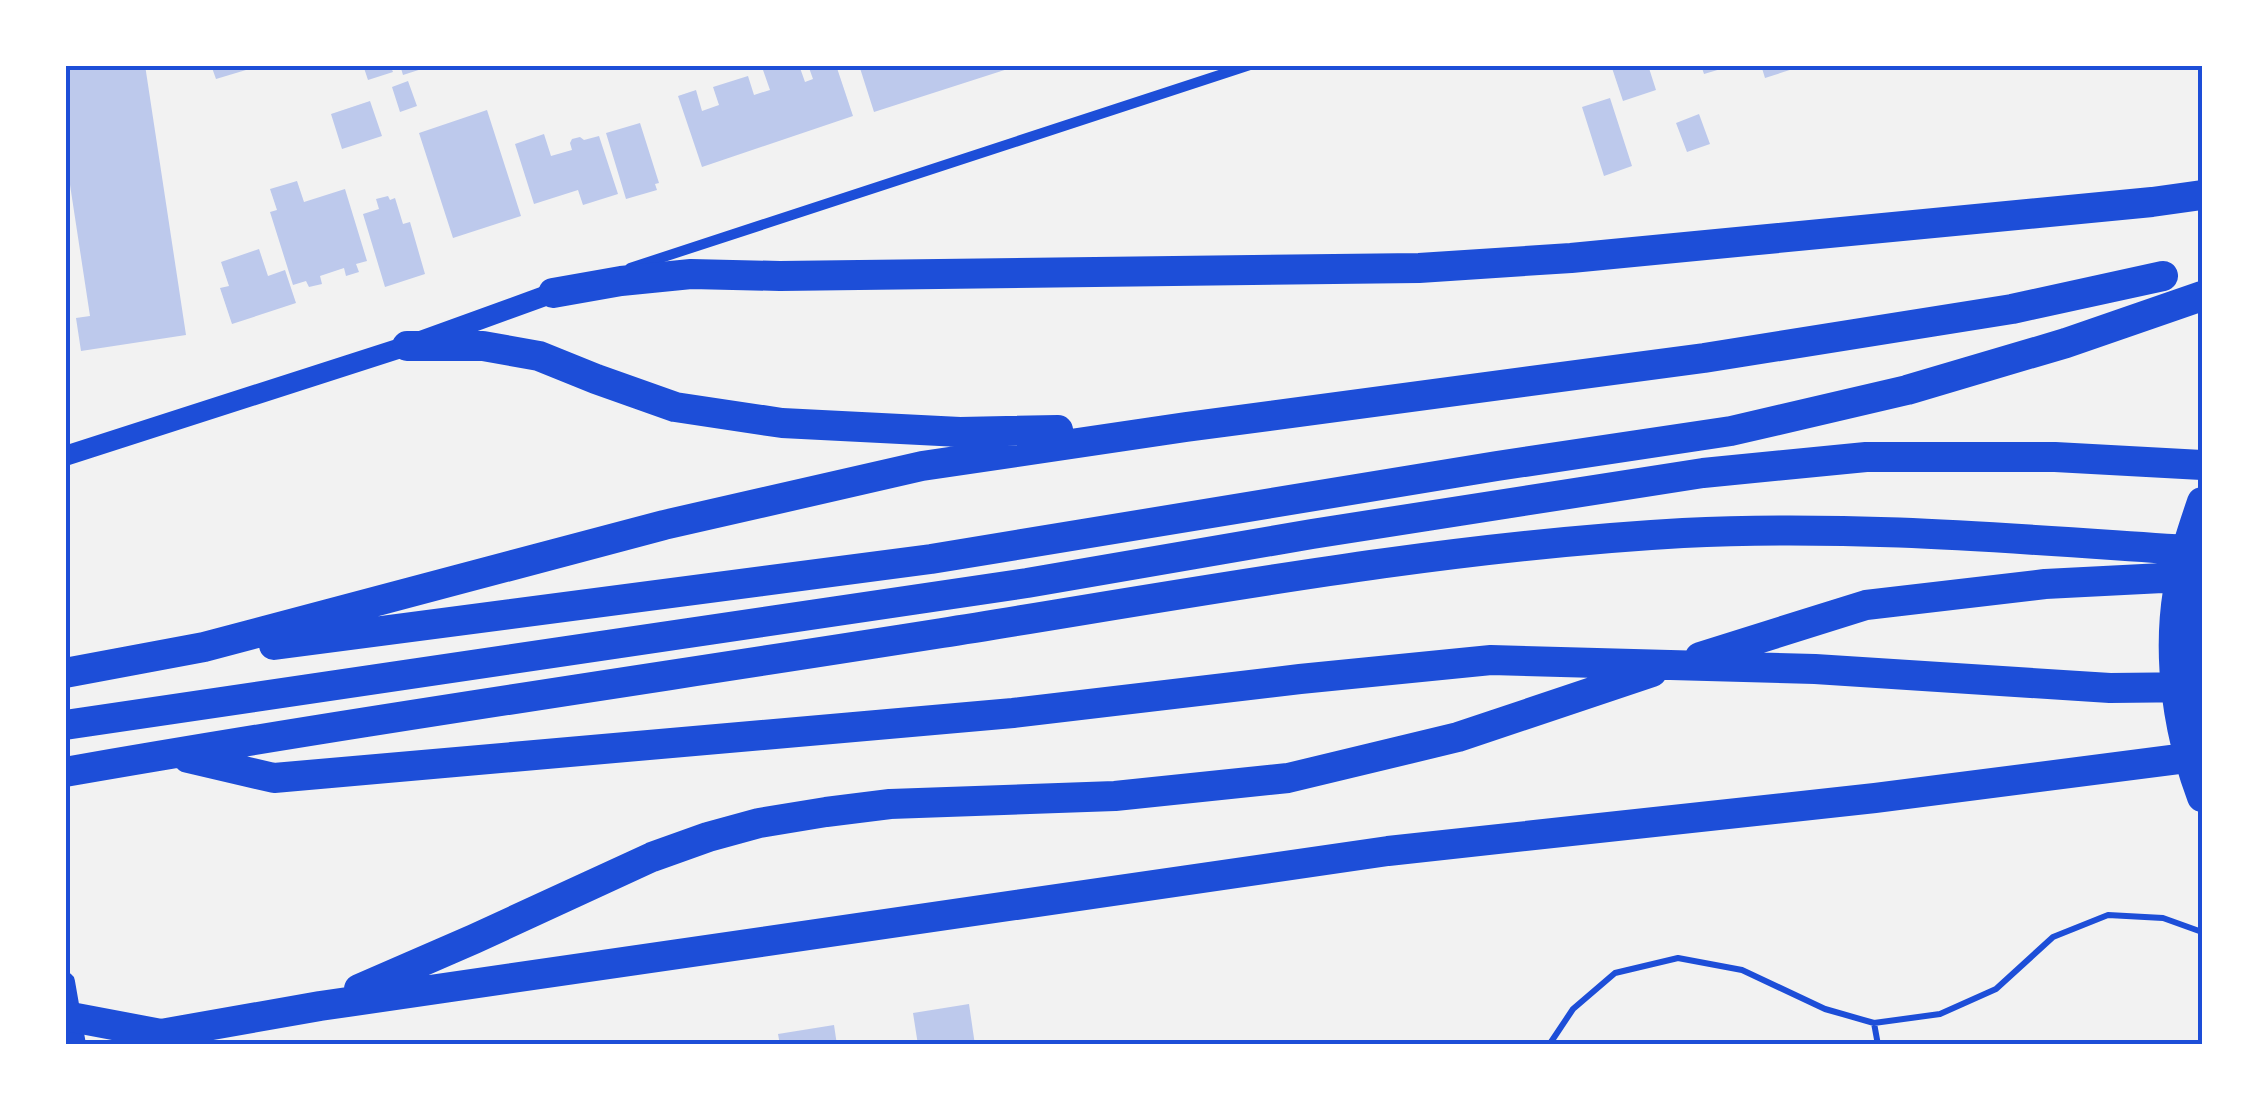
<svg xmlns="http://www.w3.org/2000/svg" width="2267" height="1110" viewBox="0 0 2267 1110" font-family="'Varela Round',sans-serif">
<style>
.building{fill:#bdc9ec}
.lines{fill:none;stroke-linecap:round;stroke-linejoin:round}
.path{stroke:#1d4ed8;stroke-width:6}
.minor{stroke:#1d4ed8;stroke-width:10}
.secondary{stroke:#1d4ed8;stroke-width:20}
.motorway{stroke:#1d4ed8;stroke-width:30}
.neatline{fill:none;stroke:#1d4ed8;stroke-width:4}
</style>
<rect width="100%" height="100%" fill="#f2f2f2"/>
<path class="building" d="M65,65H145L186,335L81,351L76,318L90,316L65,152Z
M211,65H259V66L216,79Z
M363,65H390L393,72L368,80Z
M400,65H431V66L403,75Z
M779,65H799L805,82L813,79L808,65H836L853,116L702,167L678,96L696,90L702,111L719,105L713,87L748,76L754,95L760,93L770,90L763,70Z
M859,65H1016L1017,66L874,112Z
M1611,65H1648L1656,90L1623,101Z
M1701,65H1731V66L1704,74Z
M1761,65H1801L1802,66L1765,78Z
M408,81L417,106L400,112L392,87Z
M1610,98L1632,166L1604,176L1582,107Z
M370,101L382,136L342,149L331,114Z
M487,110L521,216L453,238L419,133Z
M1699,114L1710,144L1687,152L1676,123Z
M640,123L659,183L655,184L657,190L626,199L606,133Z
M544,134L551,156L572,150L570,143L572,139L580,137L584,140L599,136L618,194L583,205L578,190L534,204L515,144Z
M297,181L304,202L345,189L367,261L356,264L359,272L346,276L344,268L320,276L322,284L309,287L306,281L293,285L270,212L277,210L270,189Z
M388,196L390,200L395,198L403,224L410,222L425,274L385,287L363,214L379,209L376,199Z
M259,249L268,276L285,270L296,303L232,324L220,288L229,286L221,262Z
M969,1004L975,1045H918L913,1013Z
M834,1025L837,1045H780L778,1034Z"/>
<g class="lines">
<path class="path" d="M1874,1023L1878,1045
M1549,1045L1573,1009L1615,973L1678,958L1742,970L1825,1009L1874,1023L1940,1014L1996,989L2053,937L2108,915L2163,918L2202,932"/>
<path class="minor" d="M630,268L1250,65"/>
<path class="secondary" d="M65,456L407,346L553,293
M65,982L76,1045"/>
<path class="motorway" d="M553,293L621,281L691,274L780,276L1419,268L1571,258L2152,202L2202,195
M407,346H483L539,356L596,379L675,407L782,423L960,432L1058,430
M2202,502C2192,531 2182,561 2178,591C2167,659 2178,733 2202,797
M2202,578C2193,624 2194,670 2202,716
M274,645L931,559L1497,466L1731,431L1907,390L2066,343L2202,296
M1700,657L1866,605L2045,584L2202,576
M65,673L204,647L664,525L922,466L1186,427L1704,358L2012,309L2163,276
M65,725L1027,583L1312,534L1703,473L1866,457H2055L2202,465
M188,758L274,778L1013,713L1300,679L1491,660L1815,669L2110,688L2202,687
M65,772C357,721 650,679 942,633C1188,594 1434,547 1683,533C1856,524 2029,540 2202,551
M359,989L474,939L652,857L708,837L759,823L826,812L890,804L1115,796L1288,778L1458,737L1652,672
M71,1017L161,1034L320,1006L1388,851L1875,798L2202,756"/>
</g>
<rect width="2267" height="1110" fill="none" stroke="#ffffff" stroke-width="135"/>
<rect x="68" y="68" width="2132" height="974" class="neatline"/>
</svg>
